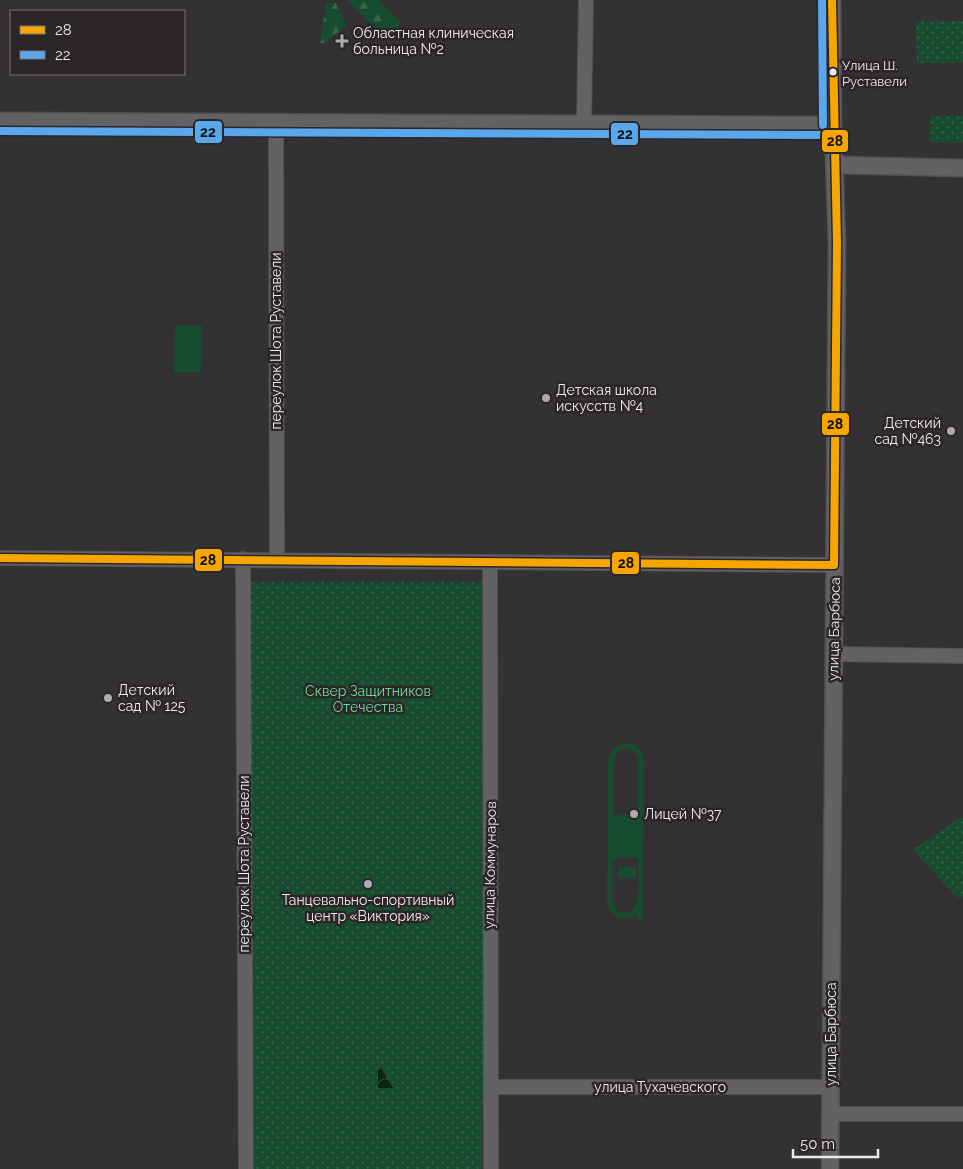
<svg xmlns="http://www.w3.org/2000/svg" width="963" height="1169" viewBox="0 0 963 1169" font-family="Raleway,sans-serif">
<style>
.green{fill:#174c2f;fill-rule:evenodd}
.forest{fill:url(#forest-firs)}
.park{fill:url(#park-dots)}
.water{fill:url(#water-waves)}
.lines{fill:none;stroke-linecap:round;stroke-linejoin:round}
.minor-casing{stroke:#515051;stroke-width:16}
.tertiary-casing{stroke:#515051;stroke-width:19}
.minor{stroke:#636163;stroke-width:14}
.tertiary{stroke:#636163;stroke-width:16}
.bus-1-casing{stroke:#2a262a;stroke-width:11}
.bus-2-casing{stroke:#2a262a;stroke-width:11}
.bus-1{stroke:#f7a600;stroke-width:8}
.bus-2{stroke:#5aa8eb;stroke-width:8}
.poi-dot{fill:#adaaad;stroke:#2a262a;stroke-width:2}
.bus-dot{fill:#eeebee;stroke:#2a262a;stroke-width:2}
.labels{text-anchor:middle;stroke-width:5;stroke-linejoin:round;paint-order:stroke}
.bus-label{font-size:13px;fill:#eeebee;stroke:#2a262a;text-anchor:start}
.poi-label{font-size:14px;fill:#eeebee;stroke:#2a262a;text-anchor:start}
.street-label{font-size:14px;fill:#eeebee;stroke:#2a262a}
.park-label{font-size:14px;fill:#6ddf99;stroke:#2a262a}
.line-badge{stroke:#2a262a;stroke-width:2}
.pale-badge-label{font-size:14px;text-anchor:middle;font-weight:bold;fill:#111}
</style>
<defs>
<pattern id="forest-firs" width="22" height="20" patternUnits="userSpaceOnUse" patternTransform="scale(1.25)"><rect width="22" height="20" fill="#174c2f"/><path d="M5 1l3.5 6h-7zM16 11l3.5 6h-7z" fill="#39664d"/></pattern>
<pattern id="park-dots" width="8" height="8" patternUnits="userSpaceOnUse" patternTransform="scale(1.25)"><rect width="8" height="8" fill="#174c2f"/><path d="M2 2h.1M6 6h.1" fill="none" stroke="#39664d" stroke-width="1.8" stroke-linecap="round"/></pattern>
<pattern id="water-waves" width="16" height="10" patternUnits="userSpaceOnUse" patternTransform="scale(1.25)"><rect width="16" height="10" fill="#0b2415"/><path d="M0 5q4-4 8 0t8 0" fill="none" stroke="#2f4437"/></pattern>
</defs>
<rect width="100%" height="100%" fill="#333133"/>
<path class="green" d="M175,325H202L201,372H174Z
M621,744C633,742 641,747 644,759L643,919H637V914C625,922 611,918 607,903L608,761L612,750ZM626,748L634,751L638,758V815H613L614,759L618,751ZM613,858H638C638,872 645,924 618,911L612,903Z
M618,867H636V878H619Z"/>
<path class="forest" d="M347,0H379L400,22L395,39L381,34Z
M326,3H336L346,26L324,43H320Z"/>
<path class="park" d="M963,21V62L917,63L916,22Z
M930,116H963V142H930Z
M250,582H487L482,1169H254Z
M960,818H963V897H957L913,850Z"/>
<path class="water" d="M378,1068H381L393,1088H378Z"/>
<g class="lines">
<defs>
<path id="minor" d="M276,122L277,560
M584,123L586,0
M0,558L834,565
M243,559L246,1169
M490,562L491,1169
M834,654L963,656
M491,1087H830
M830,1114H963"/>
<path id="tertiary" d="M0,121L833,125
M836,165L963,168
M830,1169L837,243L833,125L832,0"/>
</defs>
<use href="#minor" class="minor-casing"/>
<use href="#tertiary" class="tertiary-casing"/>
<use href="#minor" class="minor"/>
<use href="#tertiary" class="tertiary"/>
<defs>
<path id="bus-1" d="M832,0L837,243L834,565
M0,558L834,565"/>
<path id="bus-2" d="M822,0L823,125
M0,131L833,135"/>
</defs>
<use href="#bus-1" class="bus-1-casing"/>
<use href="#bus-2" class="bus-2-casing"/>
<use href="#bus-1" class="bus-1"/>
<use href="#bus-2" class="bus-2"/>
</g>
<g class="poi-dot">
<path d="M339.5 33.5h5v5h5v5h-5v5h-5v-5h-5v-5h5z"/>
<circle cx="546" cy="398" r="5"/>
<circle cx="951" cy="431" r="5"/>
<circle cx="108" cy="698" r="5"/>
<circle cx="634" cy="814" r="5"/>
<circle cx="368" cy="884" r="5"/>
</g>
<circle class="bus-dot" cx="833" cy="72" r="4.5"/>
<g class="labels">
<g class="bus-label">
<text x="842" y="70">Улица Ш.<tspan x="842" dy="16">Руставели</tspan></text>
</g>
<g class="poi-label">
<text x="353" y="38">Областная клиническая<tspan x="353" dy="16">больница №2</tspan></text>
<text x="556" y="395">Детская школа<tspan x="556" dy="16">искусств №4</tspan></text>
<text x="941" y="428" text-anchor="end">Детский<tspan x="941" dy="16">сад №463</tspan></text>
<text x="118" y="695">Детский<tspan x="118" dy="16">сад № 125</tspan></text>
<text x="644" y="819">Лицей №37</text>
<text x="368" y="905" text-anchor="middle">Танцевально-спортивный<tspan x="368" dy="16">центр «Виктория»</tspan></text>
</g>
<g class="street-label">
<text transform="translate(276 341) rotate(-90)" y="5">переулок Шота Руставели</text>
<text transform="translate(834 629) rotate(-89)" y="5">улица Барбюса</text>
<text transform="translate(244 864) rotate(-90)" y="5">переулок Шота Руставели</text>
<text transform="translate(490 865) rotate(-89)" y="5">улица Коммунаров</text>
<text transform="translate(831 1034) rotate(-90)" y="5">улица Барбюса</text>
<text x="660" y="1092">улица Тухачевского</text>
</g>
<g class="park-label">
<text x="368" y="696">Сквер Защитников<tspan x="368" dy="16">Отечества</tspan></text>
</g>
</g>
<g class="line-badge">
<rect x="194" y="120" width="29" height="24" rx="5" fill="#5aa8eb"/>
<rect x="610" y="122" width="29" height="24" rx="5" fill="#5aa8eb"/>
<rect x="821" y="129" width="28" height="24" rx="5" fill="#f7a600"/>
<rect x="821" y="412" width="29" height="24" rx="5" fill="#f7a600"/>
<rect x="194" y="548" width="29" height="24" rx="5" fill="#f7a600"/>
<rect x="611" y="551" width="29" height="24" rx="5" fill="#f7a600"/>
</g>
<g class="pale-badge-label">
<text x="208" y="137">22</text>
<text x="625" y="139">22</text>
<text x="835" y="146">28</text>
<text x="835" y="429">28</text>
<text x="208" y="565">28</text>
<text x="626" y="568">28</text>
</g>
<rect x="10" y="10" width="175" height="65" fill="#2a262a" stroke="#787578"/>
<rect x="20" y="26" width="25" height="8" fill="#f7a600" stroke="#787578"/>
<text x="55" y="35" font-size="15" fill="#eeebee">28</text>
<rect x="20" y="51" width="25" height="8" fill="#5aa8eb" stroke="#787578"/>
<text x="55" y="60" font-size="15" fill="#eeebee">22</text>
<path d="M793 1149v8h85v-8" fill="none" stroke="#eeebee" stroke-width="2.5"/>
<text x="800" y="1149" font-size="15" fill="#eeebee" stroke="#2a262a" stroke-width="4" paint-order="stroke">50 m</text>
</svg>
